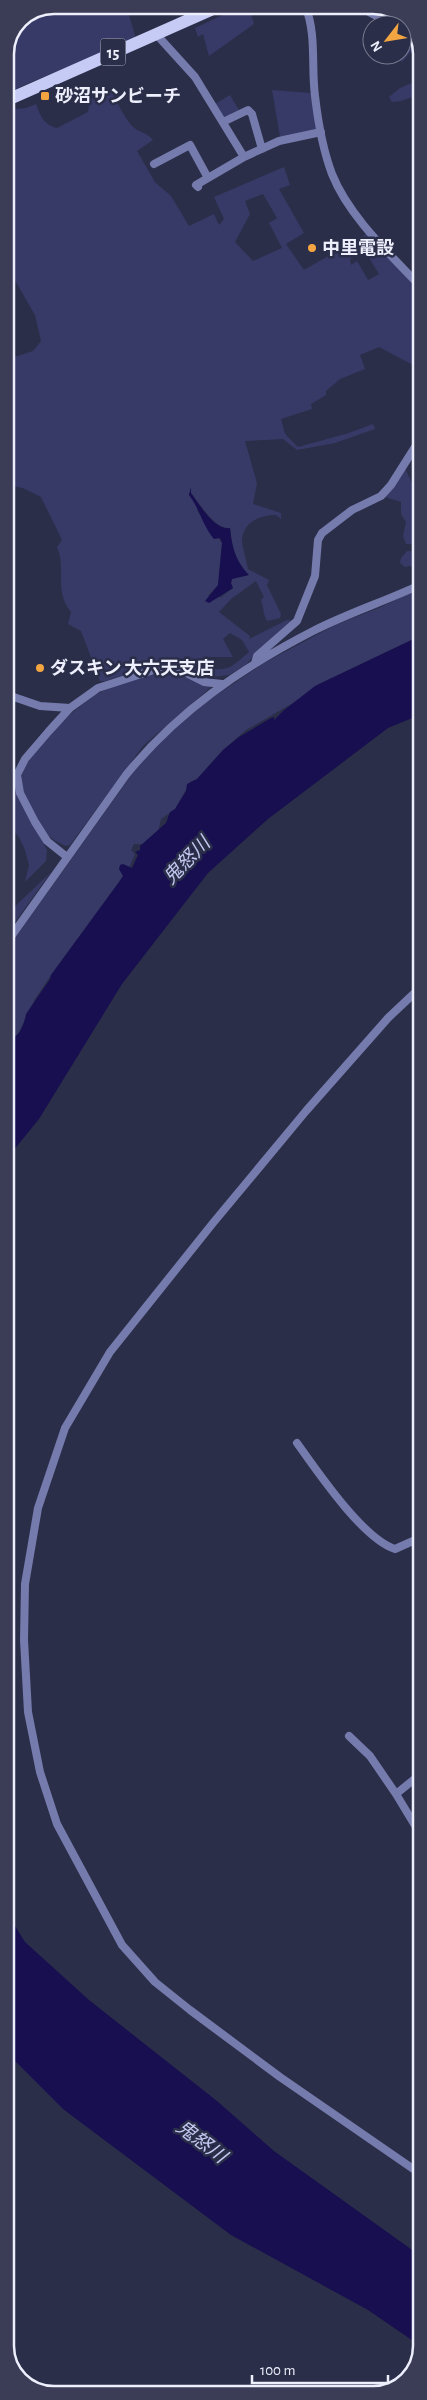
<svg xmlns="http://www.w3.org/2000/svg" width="427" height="2400" viewBox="0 0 427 2400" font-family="'Alegreya Sans','Noto Sans JP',sans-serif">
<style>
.green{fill:#373a67;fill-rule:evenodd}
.water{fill:#170f50}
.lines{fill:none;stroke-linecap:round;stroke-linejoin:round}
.street{stroke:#757bad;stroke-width:8}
.primary{stroke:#c6cbf5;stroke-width:12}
.poi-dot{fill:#f2a541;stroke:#2b2e48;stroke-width:2}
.labels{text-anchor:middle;stroke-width:5;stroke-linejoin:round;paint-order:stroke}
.shield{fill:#2b2e48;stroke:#b3b5c7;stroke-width:1}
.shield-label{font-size:16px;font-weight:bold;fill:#edeffd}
.poi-label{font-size:18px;font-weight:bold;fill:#edeffd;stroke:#2b2e48;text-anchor:start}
.water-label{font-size:19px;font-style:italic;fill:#c4c9f2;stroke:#2b2e48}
.rim{fill:none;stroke:#edeffd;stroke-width:2.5}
</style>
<rect width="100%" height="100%" fill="#2b2e48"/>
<path class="green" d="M54,5H126L136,39L29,83L14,90L5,97V53L19,19Z
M244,5H248L254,24L209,56L203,34L198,37L195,28Z
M374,5H379L408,19L416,37L402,28V25H396L375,13Z
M402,32L418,43L402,62L390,55H402Z
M419,80L422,83L421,94L401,101L392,102L389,97L400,88Z
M111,90C116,100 124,117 131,125C138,133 147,132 153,140L137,151L155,182L171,196L189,226L214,214L219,225L224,219L214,197L284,167L290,185L279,189L304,233L286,244L304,270L368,233L375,242L374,245L350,259L351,265L357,261L368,280L379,274L368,256L379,250L384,251L422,292V339L414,345L415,366L379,347L360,355L365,369L340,379L326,391V395L311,404L312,409L281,419L285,434L298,447L349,433L373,424L375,429L335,443L297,450L283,439L245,441L257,483L253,504L281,513V519L276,515C261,515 245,521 242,538C241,544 247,562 248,569L269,580L267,585L281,614L280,618L267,621C263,614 264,608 261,600L264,597L256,581L231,599L219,612L250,636L249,639L287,620L294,621L253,656L247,664L229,675L204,678L186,668C198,667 219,672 230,667C236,664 243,657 249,652L242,640L230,633L223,639L233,657H209L172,665L162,664L105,681H100L81,631L68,624L71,612C53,589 67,569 57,547L62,540L41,497L23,488L5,485V360L33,351L41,341L35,315L13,277L12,269L5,261V110L26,108L36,104C41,117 43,124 57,128L88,112L89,106L78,98L79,92L92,98ZM263,194L277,218L269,223L282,248L253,261L235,242L250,214L245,201ZM191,488V493C200,504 215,530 230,528C232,547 235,560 248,575L232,579L231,583L233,588L221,597L208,596L218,585L222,543L198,512L196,504L189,495Z
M272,90L311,93L318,131L280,137Z
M230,95L240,112L227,118L223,117L215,104Z
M405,468L418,496L417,503L422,502V537L411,544H406L403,536L406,522L401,514V502L385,497Z
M407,551H422V572L410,566L405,567L400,563L401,558Z
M422,587V635L319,684L298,700L246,730L223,750L197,779L191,781L175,809L161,819L158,832L144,844H134L131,850L135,854L130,866L122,873L123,876L119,882L51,975L35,999L18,1034L13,1038L5,1040V952L132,774L159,741L209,700L264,663L335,625L379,608Z
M168,671L211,687L143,746L70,845L65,846C60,843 53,840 49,836C39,828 19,791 21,779C26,752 76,706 99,693C119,681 146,677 168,671Z
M5,770L11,776L21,803L47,850L46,861L25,882L29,865L25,850L19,837L5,821Z
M51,872L5,936V916Z"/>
<path class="water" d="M191,487V493C199,504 215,531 230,528C232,547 235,560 249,575L232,579L231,583L233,588L209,603L205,601L218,585L222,543L220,538L214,539C202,525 200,509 189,495Z
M422,635V714L388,728L268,819L208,873L122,984L39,1119L5,1161V1040C19,1040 24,1025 26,1014L50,979L51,975L119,882L123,876L119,869L120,865L123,864L132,868L138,855L135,852L140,850V846L166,823L170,812L175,809L186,791L187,784L197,779L223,750L239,737L271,718L274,717V720L283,711L315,686Z
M5,1910L25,1942L89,2000L217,2101L274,2151L422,2257V2347L368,2310L231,2235L63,2109L5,2051Z"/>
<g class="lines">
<path class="street" d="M305,5C317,35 311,66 315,96C318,122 323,150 332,174C349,217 391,255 422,288
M356,5L393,25
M402,30L419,42
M223,122L248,110L252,114L262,149
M244,157L279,141L321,132
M154,164L190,145L208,178L244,157L195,77L156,34
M198,187L196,185L208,178
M255,663L257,656L297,621L315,576L318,540L322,533L352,510L381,496L391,485L422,436
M5,694L40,706L70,708
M67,857L47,841L35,822L20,793L17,775L25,759L49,731L70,708L98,688L163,667L178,669L204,682L222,684
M5,945L126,775C177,712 241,668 313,631C348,613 386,601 422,584
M422,986L388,1018L306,1111L213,1223L110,1352L65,1428L38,1508L25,1584L24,1640L28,1712L40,1772L57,1824L122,1945L155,1982L190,2010L280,2077L422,2175
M297,1443C317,1471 363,1539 395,1549L422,1537
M349,1736L370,1756L396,1794
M422,1773L396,1794L422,1837"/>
<path class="primary" d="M5,101L222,5"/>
</g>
<g class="poi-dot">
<rect x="40" y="91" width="10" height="10" rx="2.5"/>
<circle cx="312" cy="248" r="5"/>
<circle cx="40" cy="668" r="5"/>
</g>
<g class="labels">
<rect class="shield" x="100.5" y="38.5" width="25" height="27" rx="4"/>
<g class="shield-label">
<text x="113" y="58">15</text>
</g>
<g class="poi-label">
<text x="55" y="102">砂沼サンビーチ</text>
<text x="322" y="254">中里電設</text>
<text x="50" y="674">ダスキン 大六天支店</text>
</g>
<g class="water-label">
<text transform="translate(186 860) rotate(-46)" y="7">鬼怒川</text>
<text transform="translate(202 2141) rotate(37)" y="7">鬼怒川</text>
</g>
</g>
<path d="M0 0H427V2400H0ZM54 14H373A40 40 0 0 1 413 54V2346A40 40 0 0 1 373 2386H54A40 40 0 0 1 14 2346V54A40 40 0 0 1 54 14Z" fill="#3b3d56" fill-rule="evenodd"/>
<path class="rim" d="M54 14H373A40 40 0 0 1 413 54V2346A40 40 0 0 1 373 2386H54A40 40 0 0 1 14 2346V54A40 40 0 0 1 54 14Z"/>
<g transform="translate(387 40) rotate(239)"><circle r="24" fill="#2b2e48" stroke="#797b90"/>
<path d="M0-4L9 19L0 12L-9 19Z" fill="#f2a541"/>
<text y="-8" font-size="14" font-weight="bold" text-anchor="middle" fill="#edeffd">N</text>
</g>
<path d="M252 2375v8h136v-8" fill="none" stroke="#edeffd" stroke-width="2.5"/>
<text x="260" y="2375" font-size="15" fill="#edeffd" stroke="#2b2e48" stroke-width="4" paint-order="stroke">100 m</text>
</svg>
